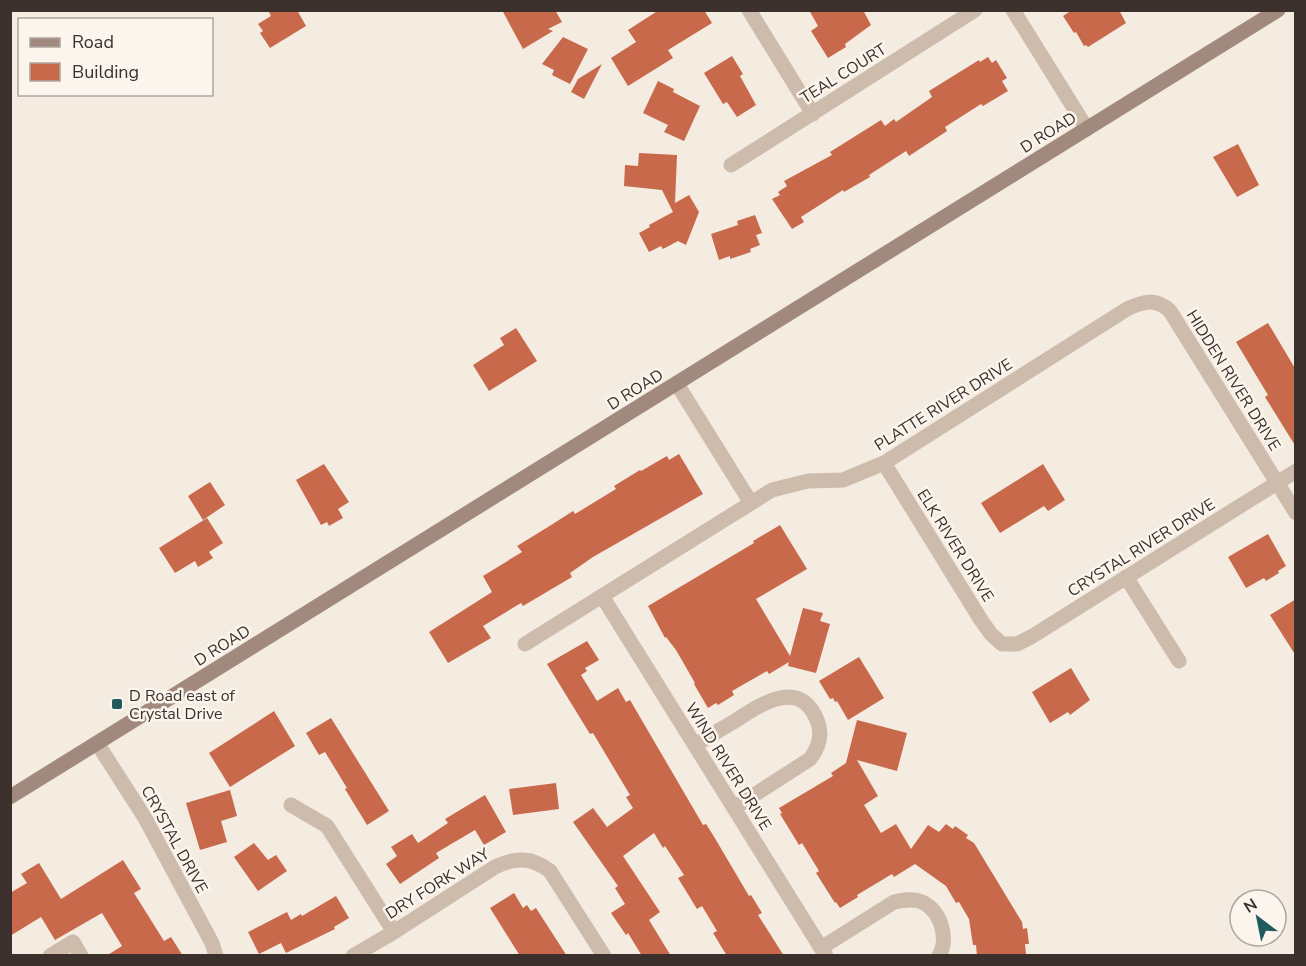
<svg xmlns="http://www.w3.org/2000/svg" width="1306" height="966" viewBox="0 0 1306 966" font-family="'Nunito Sans',sans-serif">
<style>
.building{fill:#c8694b}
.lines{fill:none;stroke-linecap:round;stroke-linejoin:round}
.street{stroke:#cdbbac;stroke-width:15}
.secondary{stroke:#a18a7d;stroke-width:15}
.poi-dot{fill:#1f5a5e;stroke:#fbf5ee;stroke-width:2}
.labels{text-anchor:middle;stroke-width:5;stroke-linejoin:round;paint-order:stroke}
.street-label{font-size:16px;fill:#3b302b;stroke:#fbf5ee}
.poi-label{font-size:16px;fill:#3b302b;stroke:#fbf5ee;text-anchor:start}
</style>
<rect width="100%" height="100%" fill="#f4ebe1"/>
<path class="building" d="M268,10H297L306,26L270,48L260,33L263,31L258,24L271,16Z
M502,10H555L562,22L548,29L553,31L523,49Z
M659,10H704L712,23L668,50L673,58L628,86L611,58L636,42L628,30Z
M809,10H863L871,25L845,44L846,47L828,58L811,31L818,26Z
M1072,10H1119L1126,23L1088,47L1086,45L1084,46L1076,32L1074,33L1063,16Z
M563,37L588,49L570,84L552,75L554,70L542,64Z
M732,56L743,74L740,76L756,105L737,117L727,102L723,104L704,73Z
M988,57L992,63L996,60L1007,78L1002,81L1008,91L983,106L981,104L945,127L947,131L909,156L906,151L869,175L870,177L844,192L843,190L801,217L804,222L792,229L772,199L780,195L778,192L787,186L784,181L832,155L830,152L881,120L885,126L894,119L896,122L932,97L929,91L979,60L980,62Z
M602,64L584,99L571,92L578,79Z
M658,81L674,89L673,92L700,106L684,141L664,132L668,125L643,113Z
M1238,144L1259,185L1237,197L1213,157Z
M639,153L677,155L675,203L689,195L699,212L686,245L678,241L663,249L661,246L649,252L639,233L650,227L649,225L673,212L662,190L624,186L625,165L638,166Z
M755,215L762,233L756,235L760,245L750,249L751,252L730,259V256L719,260L711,234L738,225L737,221Z
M1268,323L1296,370V447L1265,397L1268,395L1236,342Z
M516,328L537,361L489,391L473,365L504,345L500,338Z
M679,454L703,494L593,557L570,573L572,577L523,606L521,603L483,626L491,638L448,663L429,632L492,592L483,576L522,552L517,546L548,527L573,511L575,514L616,489L614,486L640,470L641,471L667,456L669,460Z
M324,464L349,502L338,509L343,518L329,526L327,522L321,525L296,480Z
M1043,464L1065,500L1048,511L1044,506L1000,533L981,503Z
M210,482L225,505L203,520L188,496Z
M207,518L223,543L209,552L213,558L198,567L195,561L175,573L159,548Z
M780,525L807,569L756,599L790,656L803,608L823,613L820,621L830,624L816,673L788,666L789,662L769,674L767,671L732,691L734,695L718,705L716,703L708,708L694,684L695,683L676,650L666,637L665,638L648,606L754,543L753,541Z
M1268,534L1286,566L1278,571L1279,573L1266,581L1264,578L1246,588L1228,557Z
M1296,599V656L1270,615Z
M587,641L599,660L585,668L587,671L581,675L597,701L618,688L626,702L630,700L703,825L706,824L713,835L749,896L751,895L762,913L758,915L784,956H727L713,933L717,931L702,906L697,909L678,878L684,875L665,846L663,848L654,833L623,856L660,912L649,920L671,956H642L628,933L626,935L611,913L625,904L615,888L618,886L573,822L593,808L607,827L633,808L626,797L630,795L593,733L590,734L547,664Z
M859,657L884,698L848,720L837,701L835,702L833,698L830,699L819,681Z
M1071,668L1090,700L1070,715L1068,712L1050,723L1032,692Z
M274,711L295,746L230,787L209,753Z
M331,718L389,811L367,825L345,789L347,788L325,752L319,755L306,733Z
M857,720L907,733L897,771L857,760L878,796L864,805L881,833L896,824L911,849L928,825L939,832L946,824L953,829L955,826L968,835L966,838L974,843L1022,922L1023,929L1027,928L1029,944H1025L1026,954L977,956L976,945H973L969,919L959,902L956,903L946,886L915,864L894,877L892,874L857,895L858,897L840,908L836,902L835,903L816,873L819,871L802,843L799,845L780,814L782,813L779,808L833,776L831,773L846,763Z
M556,783L559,809L513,815L509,789Z
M230,790L237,816L221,821L227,842L200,850L186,803Z
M485,795L506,832L484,845L475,830L436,853L439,858L400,884L386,864L397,856L391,847L412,834L418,843L448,823L445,819Z
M254,843L268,860L276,855L287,871L258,891L234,857Z
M123,860L141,889L134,893L164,941L171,937L183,956H106L122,946L102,913L55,940L41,917L10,936V893L27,883L21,874L39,863L61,899Z
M514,893L523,908L527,905L531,911L536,908L567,956H520L490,908Z
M336,896L349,918L334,927L335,929L286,953L281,943L259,954L248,932L287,912L291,920L301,914L302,916Z"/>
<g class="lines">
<path class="street" d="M749,10L813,114
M1013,10L1087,129
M731,165L975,10
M677,384L751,503
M884,463L981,620L991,634L1002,644H1017L1031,637L1296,471
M1126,577L1179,661
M602,596L826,956
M525,644L772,490L808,481L843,480L884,463L1127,309C1144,301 1156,298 1170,311L1296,513
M97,743L145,818L212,943L216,956
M695,745C708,737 721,729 735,721C760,705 799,677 817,720C823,734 819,747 810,759L734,808
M291,805L327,826L394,932
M821,948L894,902C903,900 913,898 922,902C941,911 949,938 939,956
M50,956L73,942L81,956
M353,956L394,932L495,867C515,857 532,857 550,871L604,956"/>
<path class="secondary" d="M10,797L1278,10"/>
</g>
<rect class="poi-dot" x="111" y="698" width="12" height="12" rx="3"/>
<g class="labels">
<g class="street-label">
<text transform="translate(843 73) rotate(-32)" y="6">TEAL COURT</text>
<text transform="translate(1048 132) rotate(-32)" y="6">D ROAD</text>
<text transform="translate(1234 380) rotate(58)" y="6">HIDDEN RIVER DRIVE</text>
<text transform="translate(635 389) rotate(-32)" y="6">D ROAD</text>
<text transform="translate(943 404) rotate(-32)" y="6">PLATTE RIVER DRIVE</text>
<text transform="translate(956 545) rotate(58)" y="6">ELK RIVER DRIVE</text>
<text transform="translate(1141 547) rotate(-32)" y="6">CRYSTAL RIVER DRIVE</text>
<text transform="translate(222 645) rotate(-32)" y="6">D ROAD</text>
<text transform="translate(729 766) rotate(58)" y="6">WIND RIVER DRIVE</text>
<text transform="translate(175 839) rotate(61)" y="6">CRYSTAL DRIVE</text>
<text transform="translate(437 883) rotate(-32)" y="6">DRY FORK WAY</text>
</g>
<g class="poi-label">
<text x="129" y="701">D Road east of<tspan x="129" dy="18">Crystal Drive</tspan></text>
</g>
</g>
<rect width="1306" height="966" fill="none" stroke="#3b302b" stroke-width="24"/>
<rect x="18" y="18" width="195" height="78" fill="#fbf5ee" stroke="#aea6a0" stroke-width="1.5"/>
<rect x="30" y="38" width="30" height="9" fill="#a18a7d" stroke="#aea6a0" stroke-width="1.5"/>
<text x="72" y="48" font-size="18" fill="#3b302b">Road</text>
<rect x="30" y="63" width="30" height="18" fill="#c8694b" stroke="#aea6a0" stroke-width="1.5"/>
<text x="72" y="78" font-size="18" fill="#3b302b">Building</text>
<g transform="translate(1258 918) rotate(328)"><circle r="28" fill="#fbf5ee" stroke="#aea6a0" stroke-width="1.5"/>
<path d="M0-4.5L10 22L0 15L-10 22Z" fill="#1f5a5e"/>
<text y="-9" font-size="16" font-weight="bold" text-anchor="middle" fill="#3b302b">N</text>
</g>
</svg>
